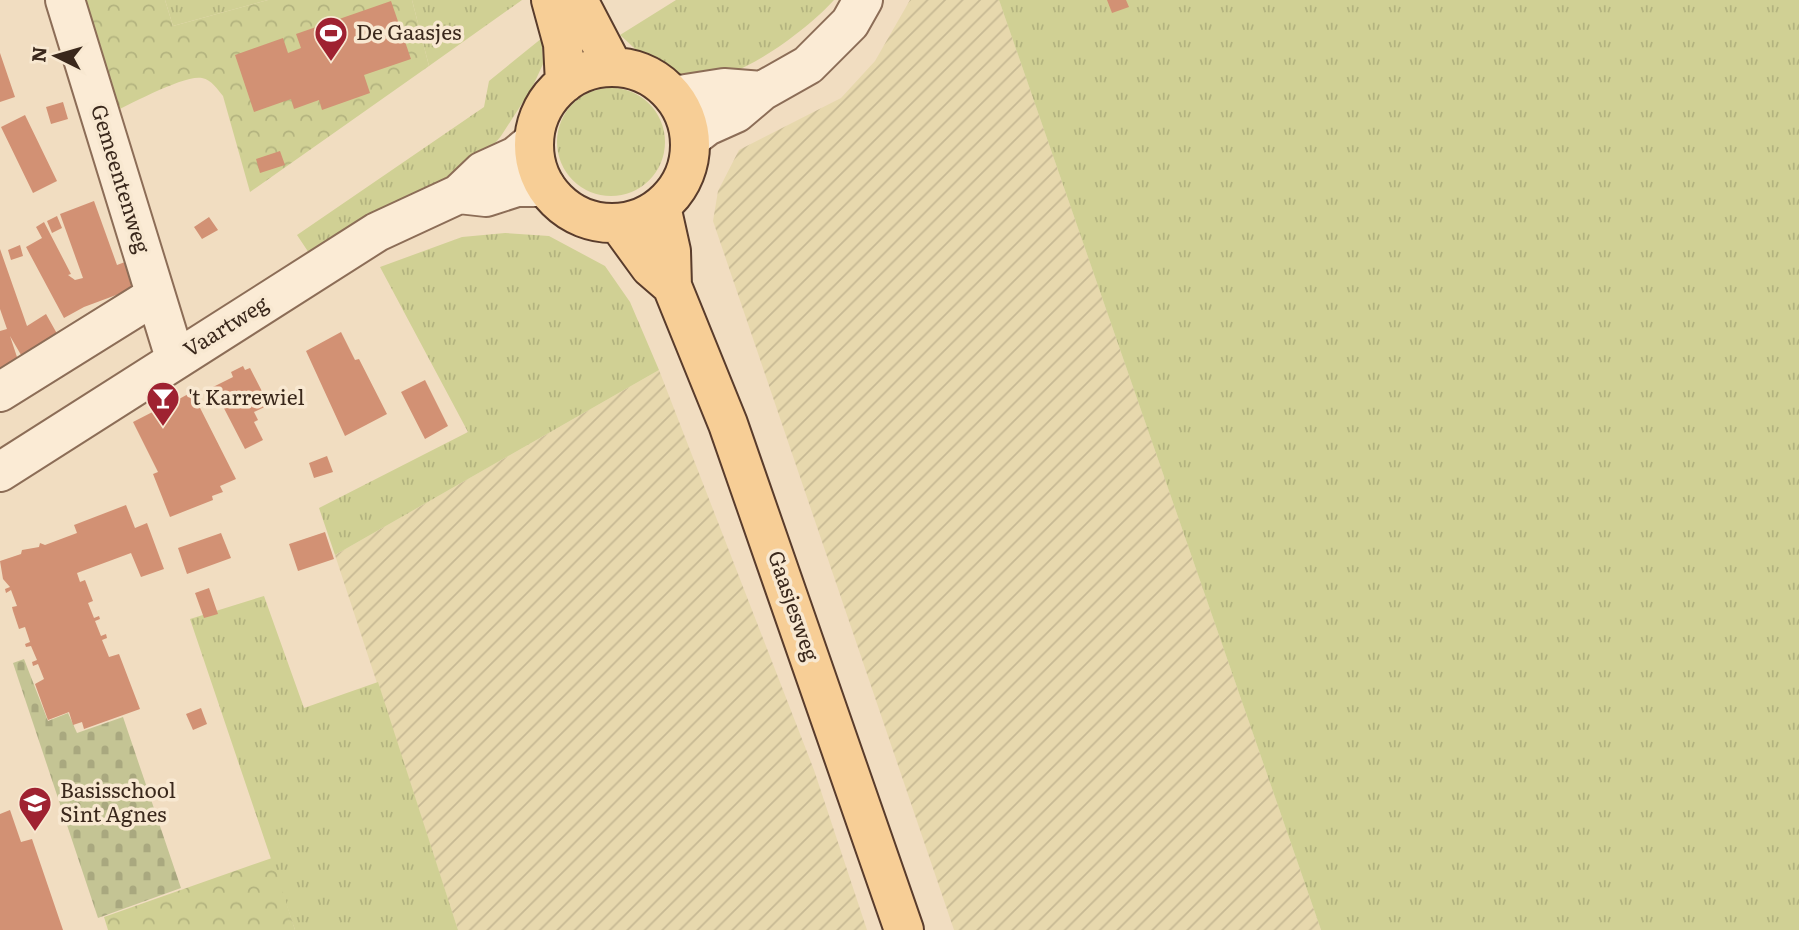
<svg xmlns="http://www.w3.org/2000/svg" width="1799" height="930" viewBox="0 0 1799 930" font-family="Literata,serif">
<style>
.farmland{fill:url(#farmland-furrows)}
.grass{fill:url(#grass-tufts)}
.forest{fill:url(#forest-crowns)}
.cemetery{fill:url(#cemetery-stones)}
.building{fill:#d29174}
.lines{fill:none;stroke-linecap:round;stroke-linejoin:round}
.minor-casing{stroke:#8c6d57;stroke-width:42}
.major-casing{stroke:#593c2c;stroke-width:42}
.minor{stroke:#fbebd5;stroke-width:38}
.major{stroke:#f7ce96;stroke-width:38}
.labels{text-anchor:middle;stroke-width:7;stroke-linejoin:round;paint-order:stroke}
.poi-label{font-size:21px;fill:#3a281c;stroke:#f8e8d1;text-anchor:start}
.street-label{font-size:21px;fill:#3a281c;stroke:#f8e8d1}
</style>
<defs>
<pattern id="farmland-furrows" width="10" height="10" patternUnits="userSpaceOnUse" patternTransform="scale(1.75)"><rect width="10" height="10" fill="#e7d8ad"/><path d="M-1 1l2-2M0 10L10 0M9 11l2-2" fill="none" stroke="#c7b994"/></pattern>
<pattern id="grass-tufts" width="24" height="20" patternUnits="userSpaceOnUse" patternTransform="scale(1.75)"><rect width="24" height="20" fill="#d0d094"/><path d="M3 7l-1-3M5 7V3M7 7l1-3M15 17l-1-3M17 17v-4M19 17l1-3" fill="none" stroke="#b3b37f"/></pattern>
<pattern id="forest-crowns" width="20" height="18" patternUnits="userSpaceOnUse" patternTransform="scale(1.75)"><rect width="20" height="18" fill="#d0d094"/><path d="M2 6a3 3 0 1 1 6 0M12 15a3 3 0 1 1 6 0" fill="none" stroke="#b3b37f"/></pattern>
<pattern id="cemetery-stones" width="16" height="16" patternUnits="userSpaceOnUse" patternTransform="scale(1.75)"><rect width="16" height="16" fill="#c4c494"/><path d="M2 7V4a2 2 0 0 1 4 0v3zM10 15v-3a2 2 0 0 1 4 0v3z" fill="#a9a87f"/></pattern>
</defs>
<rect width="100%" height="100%" fill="#f1ddc1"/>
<path class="farmland" d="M910,0H999L1321,930H954L713,221L718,191L739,150L841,98L875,61Z
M659,370L814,770L867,930H458L335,555Z"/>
<path class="grass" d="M165,0H268L173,26Z
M412,0H522L429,66Z
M676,0H834C805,32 721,97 675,78C655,70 636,49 620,35Z
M999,0H1799V930H1321Z
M542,38L543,64L532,88L501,136L477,165L445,178L309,253L297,235L484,107L489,81Z
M557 142a54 54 0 1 1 108 0a54 54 0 1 1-108 0Z
M505,233L549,236L605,266L630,302L659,370L335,555L319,508L468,432L380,267L462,237Z
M264,596L304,708L378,682L458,930H295L190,619Z"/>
<path class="forest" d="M72,0H165L173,26L268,0H412L429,66L250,192L223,96C217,89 212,80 202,78C185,74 127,106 109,114Z
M272,858L295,930H108L104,917Z"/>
<path class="cemetery" d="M24,659L48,721L68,713L77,733L123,717L181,888L98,918L13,663Z"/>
<path class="building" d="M1107,0H1126L1129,7L1112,13Z
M391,1L411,59L364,75L370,93L322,110L319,100L294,109L291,99L254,112L235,55L283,38L288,53L301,48L296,34Z
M0,53L15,97L0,102Z
M63,102L68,119L51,124L46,107Z
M25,115L57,181L33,193L1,127Z
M280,151L285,165L260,173L256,159Z
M94,201L117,265L125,262L135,288L84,307L64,318L26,247L42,238L36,227L44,222L71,274L68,275L75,280L83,278L60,214Z
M57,216L62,228L52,233L47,221Z
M209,217L218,230L202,239L194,227Z
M20,245L23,256L11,260L8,250Z
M0,249L27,326L46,314L60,339L24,360L10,336L20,366L0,373V331L7,329L0,309Z
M341,332L355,360L359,359L387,414L345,436L306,351Z
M243,366L245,370L250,368L269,405L254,412L258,420L254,422L263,440L245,449L213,387L233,377L231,372Z
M425,380L448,426L425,439L401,392Z
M174,391L179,399L192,392L236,479L220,486L223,492L212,496L213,500L170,517L153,474L158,472L133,422L170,403L166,395Z
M327,456L333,472L314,478L309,463Z
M126,505L135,528L147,523L164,569L141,577L131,553L77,573L80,582L85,580L93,601L88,603L94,618L99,616L100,619L95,621L101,636L106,634L107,638L102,640L109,657L119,654L140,709L84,729L82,722L73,725L69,712L48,720L35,684L44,679L38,664L33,666L32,662L37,660L31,646L26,647L25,644L30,642L25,627L19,629L13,611L12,607L17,606L11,590L6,593L5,589L10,587L3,579L0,561L21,554L22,550L39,547L40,543L45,545L77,533L74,525Z
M325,532L334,559L298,571L289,544Z
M221,533L231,558L187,574L178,548Z
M209,588L218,614L204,618L195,593Z
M201,708L207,724L193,730L186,714Z
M10,810L21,842L32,839L63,930H0V814Z"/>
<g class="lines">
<defs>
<path id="minor" d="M65,0L175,358
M673,96L724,88L762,91
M690,139L707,126L736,113L762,91L808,65L850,23L863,0
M459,194L486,197L517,187H546
M0,392L154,296
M0,472L377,232L459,194L483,171L516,156L534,141"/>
<path id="major" d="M551,0L563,44L565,83
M578,0L613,67
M534 145a78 78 0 1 1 156 0a78 78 0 1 1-156 0Z
M661,206L671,251L672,286L728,424L904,930
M618,223L650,267L672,286"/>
</defs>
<use href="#minor" class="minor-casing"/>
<use href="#major" class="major-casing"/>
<use href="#minor" class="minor"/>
<use href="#major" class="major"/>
</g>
<defs>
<symbol id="stadium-pin" viewBox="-11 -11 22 30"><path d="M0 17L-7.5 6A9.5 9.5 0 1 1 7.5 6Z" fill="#9f2231" stroke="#f8e8d1"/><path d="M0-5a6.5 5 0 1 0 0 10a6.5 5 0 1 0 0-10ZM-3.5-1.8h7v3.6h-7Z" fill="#fff"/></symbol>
<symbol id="bar-pin" viewBox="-11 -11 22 30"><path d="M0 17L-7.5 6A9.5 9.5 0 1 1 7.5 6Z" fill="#9f2231" stroke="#f8e8d1"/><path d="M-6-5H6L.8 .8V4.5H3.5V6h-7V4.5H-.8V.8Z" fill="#fff"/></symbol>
<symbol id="school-pin" viewBox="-11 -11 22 30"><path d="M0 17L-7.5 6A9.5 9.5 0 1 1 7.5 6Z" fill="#9f2231" stroke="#f8e8d1"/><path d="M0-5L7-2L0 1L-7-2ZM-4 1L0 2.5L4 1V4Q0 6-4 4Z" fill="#fff"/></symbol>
</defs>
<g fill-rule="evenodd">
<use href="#stadium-pin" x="312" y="14" width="38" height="52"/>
<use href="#bar-pin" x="144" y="379" width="38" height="52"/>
<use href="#school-pin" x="16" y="784" width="38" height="52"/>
</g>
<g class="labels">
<g class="poi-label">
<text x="356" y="40">De Gaasjes</text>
<text x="188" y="405">'t Karrewiel</text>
<text x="60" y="798">Basisschool<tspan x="60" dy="24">Sint Agnes</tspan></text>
</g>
<g class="street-label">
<text transform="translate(120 179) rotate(73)" y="7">Gemeentenweg</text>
<text transform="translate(226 327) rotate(-32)" y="7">Vaartweg</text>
<text transform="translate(793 606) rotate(71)" y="7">Gaasjesweg</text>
</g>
</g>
<g transform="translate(56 56) rotate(275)" stroke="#f8e8d1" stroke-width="5" paint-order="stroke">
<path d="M0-5L12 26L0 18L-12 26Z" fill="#3a281c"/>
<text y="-10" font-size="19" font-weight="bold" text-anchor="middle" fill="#3a281c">N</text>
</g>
</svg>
